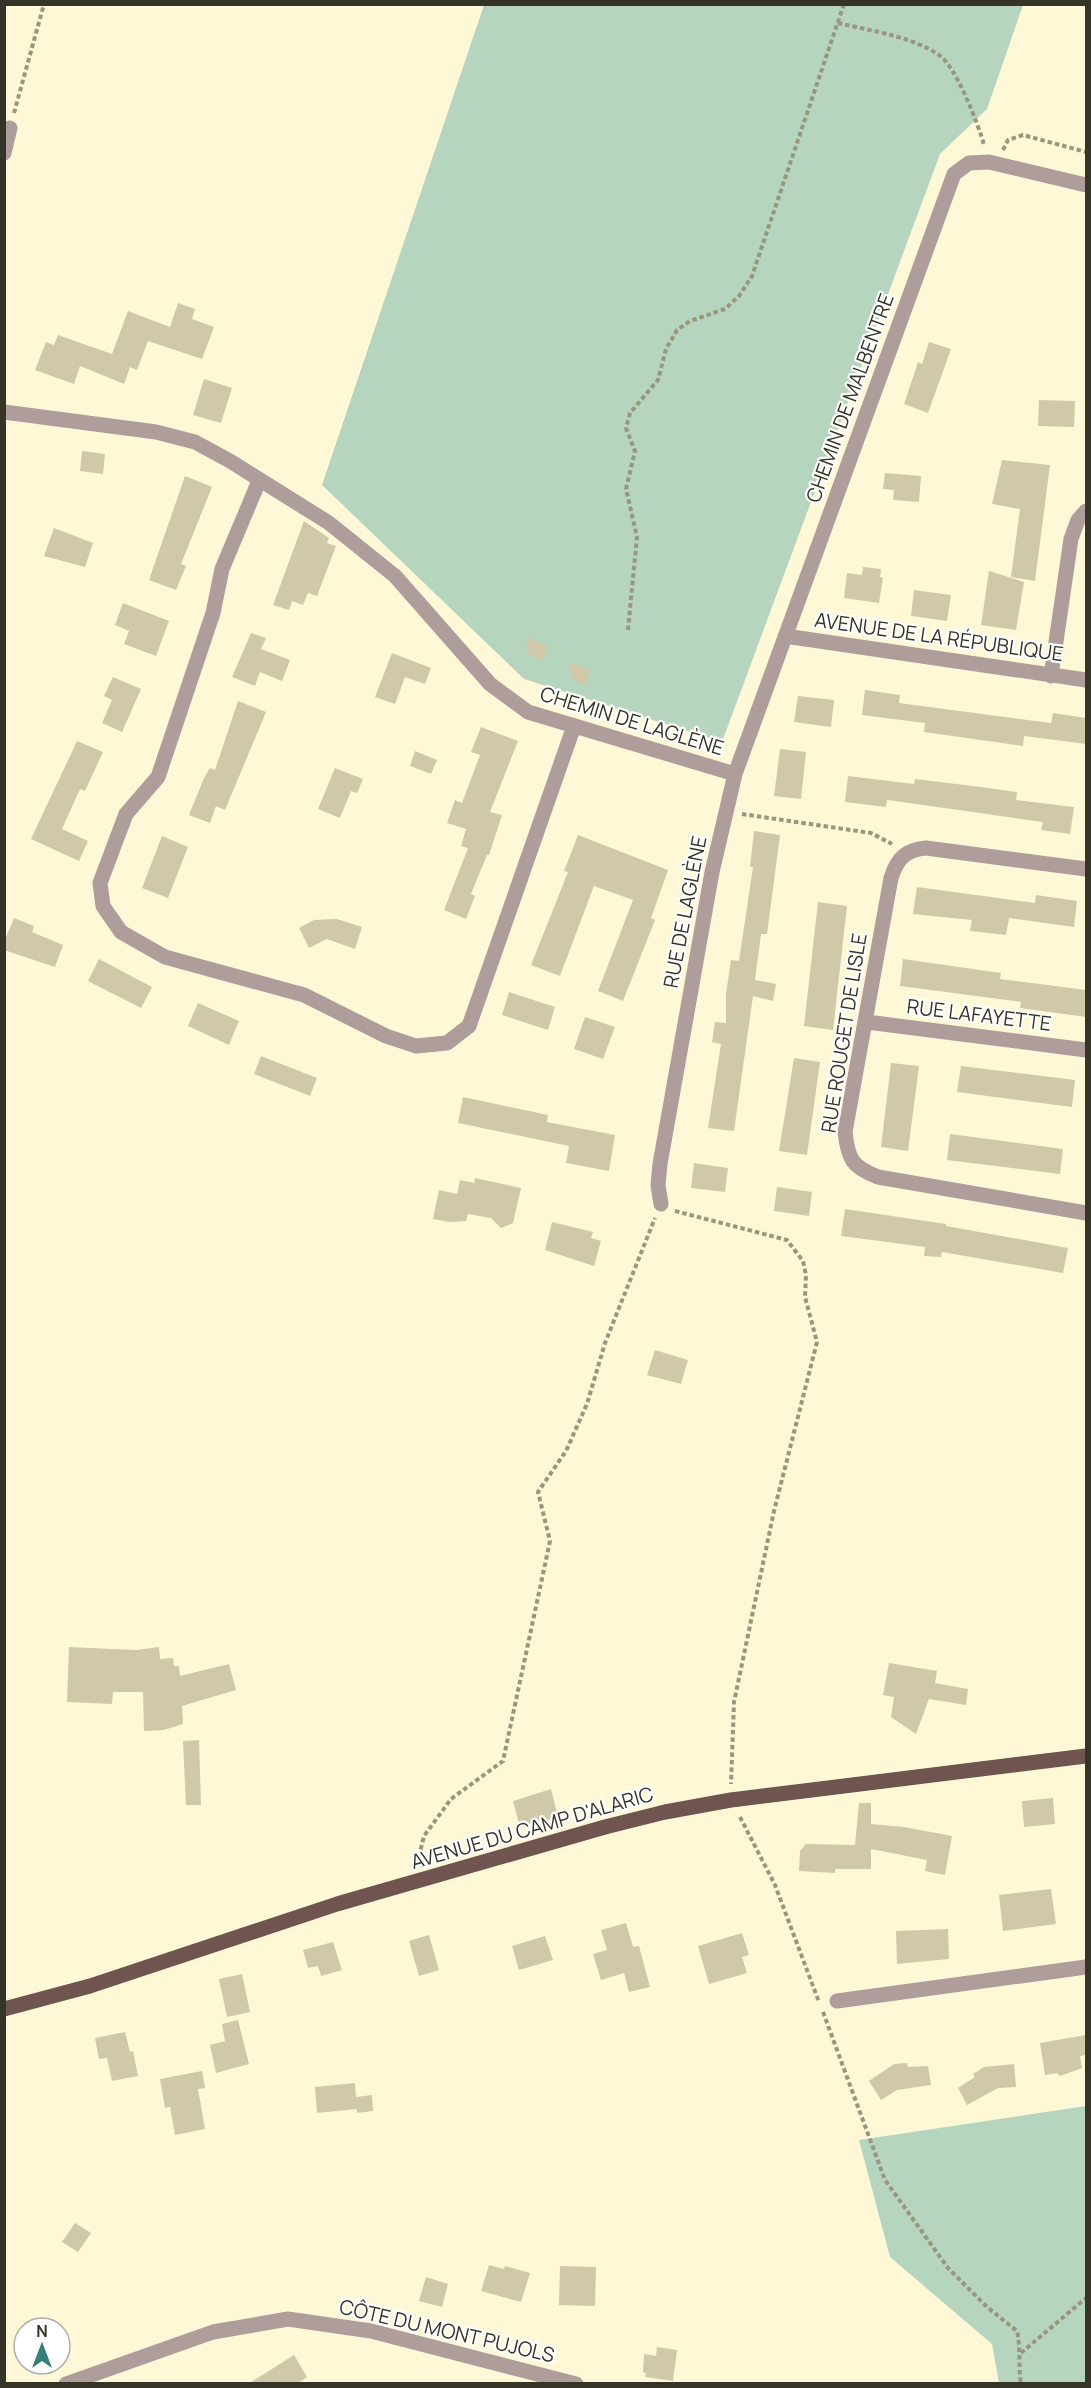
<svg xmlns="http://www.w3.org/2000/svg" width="1091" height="2388" viewBox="0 0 1091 2388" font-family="Manrope,sans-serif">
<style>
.green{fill:#b5d5bf}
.building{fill:#d0c9a9}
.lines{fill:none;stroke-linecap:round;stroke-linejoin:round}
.path{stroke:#9a957e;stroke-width:4;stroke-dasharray:4.5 3;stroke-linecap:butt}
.minor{stroke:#ae9d9b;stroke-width:15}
.major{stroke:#6f5450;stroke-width:15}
.labels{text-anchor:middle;stroke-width:4.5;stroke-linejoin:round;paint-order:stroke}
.street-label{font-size:20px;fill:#363427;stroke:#fff}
</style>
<rect width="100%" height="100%" fill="#fff8d7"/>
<path class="green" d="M484,5H1023L987,109L940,154L722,742L524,679L322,485Z
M1086,2106V2383H999L992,2344L890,2257L859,2140Z"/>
<path class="building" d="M178,303L195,309L192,319L214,327L202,359L148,341L137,370L130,367L124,384L80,366L74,384L35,370L46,342L54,345L58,335L112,354L128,311L170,327Z
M929,342L951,349L928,413L904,404L918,362L922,364Z
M204,379L232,388L221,423L193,415Z
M1039,400L1075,401L1074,427L1038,426Z
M82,451L105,454L103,474L80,471Z
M1002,460L1050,465L1035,581L1011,577L1020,509L992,504Z
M885,473L921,476L919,502L893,500L894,490L883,489Z
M185,476L212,487L181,564L186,566L176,590L149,580Z
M304,521L329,538L327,543L336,546L317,596L308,593L303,605L292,601L289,610L273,605Z
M54,528L93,543L85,567L44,556Z
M863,567L881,569L880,577L883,578L879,603L844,598L847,573L862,575Z
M989,571L1024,582L1016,630L981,625Z
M914,590L951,595L947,621L911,616Z
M123,603L169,621L156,656L124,644L129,631L115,625Z
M251,633L266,638L261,649L290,660L282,681L260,672L255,686L232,677Z
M526,637L548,646L543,660L529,655Z
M392,653L431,668L425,684L405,677L395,704L375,697Z
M569,662L591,670L586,685L572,680Z
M113,677L141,689L122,732L102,723L112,700L104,696Z
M865,690L900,695L899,703L1051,723L1053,713L1086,718V744L1024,736L1023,746L924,732L925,723L862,715Z
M798,696L834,700L831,727L794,722Z
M238,701L266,712L225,810L216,806L210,823L189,815L204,778L210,768L215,770Z
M481,727L518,741L490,812L502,815L489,855H487L471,894L475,896L466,919L444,910L468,848L461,846L466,829L447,823L455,800L462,803L480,755L471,752Z
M77,741L103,752L85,791L80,789L62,829L88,841L79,861L31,839Z
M780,749L806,752L801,799L774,796Z
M415,751L437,760L431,774L410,766Z
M335,768L363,779L357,793L351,791L340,818L318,809Z
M848,776L914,784L915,779L981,787L1017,792L1016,800L1074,807L1070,834L1041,830L1043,822L952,809L887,800L886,807L845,802Z
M754,831L780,835L767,934H761L755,980L776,984L773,1001L753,996L734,1131L708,1128L721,1044L712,1042L715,1022L726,1023V994L731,960L739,961L753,867H750Z
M578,835L668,870L651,918L655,920L623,1001L598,991L633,900L594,886L560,976L531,965L568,872L564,871Z
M162,836L188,847L168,898L142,888Z
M917,887L1035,903L1036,895L1077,901L1074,927L1009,918L1006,935L970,931L972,920L913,914Z
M818,902L847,906L833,1030L804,1026Z
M14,918L34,926L32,932L63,945L55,967L4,950V942Z
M337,919L362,927L355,949L327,939L309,948L299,928L314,920Z
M99,959L152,987L141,1008L88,981Z
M903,959L1001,973L1000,979L1086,990V1017L1020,1008L1021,1002L900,986Z
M509,992L555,1007L548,1030L502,1015Z
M198,1003L239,1021L229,1045L188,1026Z
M585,1017L615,1027L603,1059L574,1049Z
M261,1056L317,1078L310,1096L254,1074Z
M794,1058L820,1062L807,1155L779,1151Z
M891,1063L919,1066L908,1151L881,1147Z
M961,1066L1075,1080L1072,1107L957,1092Z
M463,1097L548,1115L547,1122L615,1135L609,1171L566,1163L569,1146L458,1123Z
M950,1134L1063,1149L1060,1174L947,1160Z
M694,1163L728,1168L725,1192L691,1188Z
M475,1178L521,1188L513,1223L501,1228L491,1218L468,1214L466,1221L450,1222L433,1219L439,1190L457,1194L460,1180L474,1183Z
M777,1187L812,1192L809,1216L774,1211Z
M845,1209L946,1224V1226L1068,1248L1063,1273L942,1252L941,1257L924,1256L925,1247L841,1236Z
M552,1222L593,1232L591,1238L601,1241L594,1266L545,1250Z
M655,1350L688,1360L681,1384L647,1375Z
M69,1647L136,1650L159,1647L160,1659L173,1658L174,1666H179L180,1676L229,1664L236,1690L182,1706L183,1724L164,1730L144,1731L143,1692H113L112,1704L67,1702Z
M889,1663L937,1671L935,1683L968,1689L966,1705L929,1699L916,1734L891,1717L894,1697L883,1695Z
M199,1740L201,1805H186L183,1741Z
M551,1789L558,1817L520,1828L513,1801Z
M1053,1798L1055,1824L1024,1827L1022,1801Z
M859,1803H871V1824L904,1827L952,1836L945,1875L925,1871L927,1860L871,1849V1869H835V1873L799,1871L800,1851L806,1844L855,1845Z
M1051,1889L1056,1924L1003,1931L999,1895Z
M626,1923L633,1947L639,1946L650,1987L629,1992L624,1973L601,1980L593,1954L607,1950L601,1930Z
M948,1929L949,1959L897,1964L896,1931Z
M742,1933L749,1955L742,1957L747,1973L709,1984L698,1946Z
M429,1935L439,1970L419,1976L409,1941Z
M545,1936L553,1960L519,1970L512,1946Z
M333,1942L342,1970L321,1976L318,1966L308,1968L303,1950Z
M242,1974L250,2012L227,2017L219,1979Z
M238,2020L249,2064L216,2073L210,2045L225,2041L222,2024Z
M125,2032L130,2052L133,2051L138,2076L112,2081L107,2058L99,2059L95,2038Z
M1086,2035V2055L1080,2056L1082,2068L1060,2076L1057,2073L1045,2075L1040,2043Z
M907,2063L908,2067L928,2066L931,2085L897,2090L881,2100L869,2081L894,2064Z
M1014,2064L1016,2087L998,2088L967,2105L958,2088L975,2077L973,2074L984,2067Z
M202,2071L205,2088L198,2089L205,2129L175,2135L170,2107L165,2108L160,2079Z
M355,2083L356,2097L372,2095L373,2111L357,2113V2109L317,2113L315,2087Z
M75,2223L91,2233L78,2252L62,2242Z
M489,2265L504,2269L505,2266L530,2273L521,2302L481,2291Z
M560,2266L596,2267L595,2306L559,2305Z
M426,2277L448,2284L442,2307L419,2301Z
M657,2347L677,2350L673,2381L645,2377L646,2373L643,2372L644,2354L656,2356Z
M294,2355L307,2377L297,2384H248Z"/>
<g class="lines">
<path class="path" d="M838,23C871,31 911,36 939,55C956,66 979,126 984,145
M14,113L44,4
M1003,150L1008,140L1023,135L1086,152
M628,630L637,537L626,489L635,451L626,428L630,413L658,380L666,349L677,330L690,321L725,309L739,296L752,276L844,4
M742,814L871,833L892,844
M675,1211L787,1240L803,1261L806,1275L805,1297L817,1342L774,1511L734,1702L731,1784
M740,1817L775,1885L819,2002
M417,1864L424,1836L451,1799L503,1761L550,1541L538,1492L566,1451L587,1404L605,1343L655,1218
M823,2012L885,2180L948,2268L987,2307L1017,2331C1021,2349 1018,2365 1021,2384
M1021,2353L1086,2298"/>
<path class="minor" d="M4,153L10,128
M4,412L156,432L195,442L230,461L329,523L395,576L490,684L528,712L735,774
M259,481L222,569L213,613L158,777L126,814L100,883L103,906L121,932L165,957L304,995L386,1036L416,1046L447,1043L469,1026L574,726
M785,636L1086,680
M1051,676L1071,539L1078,520L1086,511
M1086,869L926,848C905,850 897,859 891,878L845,1132C848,1159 852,1167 878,1177L1086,1213
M867,1022L1086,1050
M661,1204L658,1185L660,1164L712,872L735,774L954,174L969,163L989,162L1086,185
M837,2001L1086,1967
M66,2384L213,2332L288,2319L371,2331L576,2384"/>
<path class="major" d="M4,2009L90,1986L337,1904L605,1827L665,1812L731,1800L1086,1756"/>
</g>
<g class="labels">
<g class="street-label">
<text transform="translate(850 398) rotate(-70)" y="7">CHEMIN DE MALBENTRE</text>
<text transform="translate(939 637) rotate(8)" y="7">AVENUE DE LA RÉPUBLIQUE</text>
<text transform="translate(632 721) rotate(17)" y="7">CHEMIN DE LAGLÈNE</text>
<text transform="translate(685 912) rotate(-79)" y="7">RUE DE LAGLÈNE</text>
<text transform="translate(979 1015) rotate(7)" y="7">RUE LAFAYETTE</text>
<text transform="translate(844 1033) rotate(-81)" y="7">RUE ROUGET DE LISLE</text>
<text transform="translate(532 1828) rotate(-16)" y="7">AVENUE DU CAMP D'ALARIC</text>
<text transform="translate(447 2331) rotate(13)" y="7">CÔTE DU MONT PUJOLS</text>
</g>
</g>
<rect width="1091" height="2388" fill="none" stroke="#363427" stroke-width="12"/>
<g transform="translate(42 2346)"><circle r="28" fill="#ffffff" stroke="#afaea9" stroke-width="1.5"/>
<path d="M0-4.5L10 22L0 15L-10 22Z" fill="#377f7b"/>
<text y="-9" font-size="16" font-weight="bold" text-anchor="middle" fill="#363427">N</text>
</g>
</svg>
